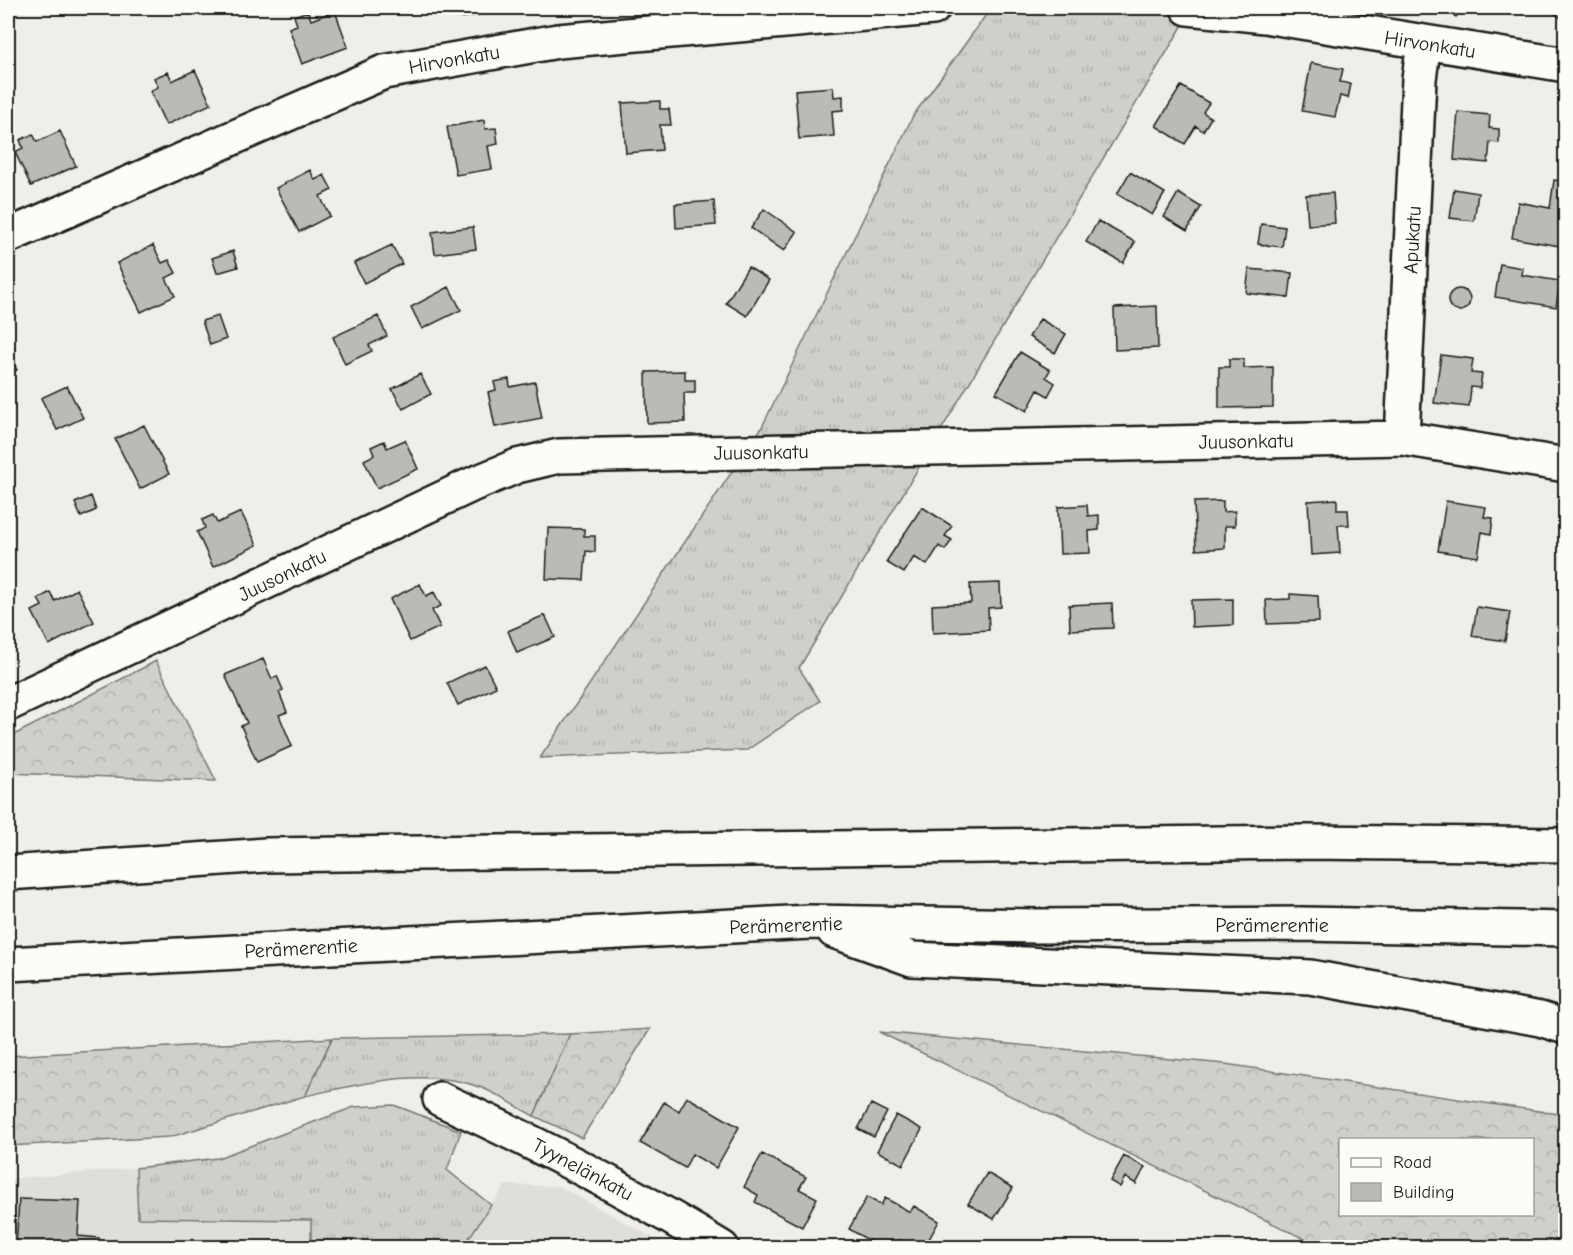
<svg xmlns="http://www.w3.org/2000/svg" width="1573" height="1255" viewBox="0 0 1573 1255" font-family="'Comic Neue',sans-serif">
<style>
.built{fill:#e0deda}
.grass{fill:url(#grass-tufts);stroke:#767674;stroke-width:1.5}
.forest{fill:url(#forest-crowns);stroke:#767674;stroke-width:1.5;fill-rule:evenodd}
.building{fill:#bbbab6;stroke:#1c1c1c;stroke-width:1.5}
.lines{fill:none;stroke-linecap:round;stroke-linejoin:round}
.minor-casing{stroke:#1c1c1c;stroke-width:38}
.motorway-casing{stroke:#1c1c1c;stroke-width:38}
.minor{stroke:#fdfcf7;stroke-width:33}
.motorway{stroke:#fdfcf7;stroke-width:33}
.labels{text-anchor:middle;stroke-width:6;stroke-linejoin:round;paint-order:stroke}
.street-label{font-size:20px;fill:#1c1c1c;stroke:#fdfcf7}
</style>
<defs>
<pattern id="grass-tufts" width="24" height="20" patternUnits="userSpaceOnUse" patternTransform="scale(1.5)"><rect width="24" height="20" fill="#d0cfcc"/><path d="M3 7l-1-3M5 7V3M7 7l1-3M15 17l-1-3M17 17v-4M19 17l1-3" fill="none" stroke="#b2b1af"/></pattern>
<pattern id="forest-crowns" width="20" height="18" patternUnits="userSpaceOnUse" patternTransform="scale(1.5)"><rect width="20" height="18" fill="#d0cfcc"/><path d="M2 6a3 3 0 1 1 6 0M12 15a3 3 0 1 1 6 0" fill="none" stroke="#b2b1af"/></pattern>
</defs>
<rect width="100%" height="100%" fill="#f0eeea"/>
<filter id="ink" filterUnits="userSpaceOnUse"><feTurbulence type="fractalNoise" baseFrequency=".0167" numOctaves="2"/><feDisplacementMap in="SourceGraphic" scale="12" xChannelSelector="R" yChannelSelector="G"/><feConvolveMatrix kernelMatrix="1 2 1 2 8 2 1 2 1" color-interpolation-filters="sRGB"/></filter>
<g filter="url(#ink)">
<path class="built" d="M136,1168L139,1218L311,1220V1247L8,1248V1179Z
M505,1185L559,1186L669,1247L463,1248Z"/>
<path class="grass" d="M991,8H1193L799,668L820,701L747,750L540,758L762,427L913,116Z
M570,1034L534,1116C517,1107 500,1095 482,1088C428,1066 360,1084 305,1096L332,1038Z
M394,1105L461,1131L447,1170L491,1205L463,1247H311V1220L138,1218L136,1168L218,1158L354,1107Z"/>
<path class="forest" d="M156,661L216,781L8,773V738Z
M650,1029L582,1138L534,1116L570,1034Z
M879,1032L1225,1064L1565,1115V1247H1321ZM1340,1140H1532V1214H1340Z
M332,1038L305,1096L170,1137L8,1146V1056Z"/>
<path class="building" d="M459,8H511V9L461,18Z
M1444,8H1463L1456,17Z
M1560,8H1566V22L1555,13Z
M308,11L311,20L335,11L348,47L302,64L289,28L297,25L294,16Z
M1311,63L1343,69L1340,82L1351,84L1348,98L1340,96L1335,117L1302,111Z
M195,70L211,104L166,125L150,91L158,87L154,78L168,72L172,81Z
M1181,86L1209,103L1203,112L1211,118L1203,131L1196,126L1185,144L1156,126Z
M833,87L834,97L843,96V110L832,111L834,136L799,139L795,90Z
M660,101V109H669L671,125H660L662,150L626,153L622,103Z
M1458,112L1490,115L1489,128L1499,129V143L1490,142L1488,163L1454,160Z
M484,120L485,129L496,128L498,144L488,146L492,169L456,175L447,127Z
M60,131L76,166L31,186L15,152L23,148L20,140L33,134L37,142Z
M310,170L315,180L324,175L332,190L320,196L330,216L299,232L276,188Z
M1130,172L1165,193L1152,215L1117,194Z
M1554,180L1566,182V247L1512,238L1518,202L1550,208Z
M1454,189L1478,193L1474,221L1450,218Z
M1178,193L1201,207L1187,231L1164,217Z
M1333,193L1335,223L1308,225L1306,195Z
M714,201L716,225L676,228L675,204Z
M764,209L797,232L784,251L751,228Z
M1098,221L1135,242L1123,263L1086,242Z
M1261,224L1285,227L1282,247L1258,244Z
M473,227L476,249L435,254L432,232Z
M153,245L162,263L169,260L176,273L166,278L175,296L141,312L117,263Z
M392,245L402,264L364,283L354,263Z
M233,251L238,267L217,273L212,258Z
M1500,264L1523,268L1522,275L1560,281L1556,307L1495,297Z
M748,267L769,280L747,316L726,303Z
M1249,269L1292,273L1289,298L1246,293Z
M449,287L461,310L422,329L411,307Z
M1448 300a11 11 0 1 1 22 0a11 11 0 1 1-22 0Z
M1157,306L1158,348L1115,350L1114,308Z
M218,316L226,339L210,345L202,321Z
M378,316L387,336L369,345L372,351L345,364L333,337Z
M1040,319L1066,334L1055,353L1029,337Z
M8,335L15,349L8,352L17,370L8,375Z
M1020,352L1050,370L1046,377L1055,383L1048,396L1038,390L1027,411L996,393Z
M1441,355L1473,359L1471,373L1482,374L1480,388L1471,387L1469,407L1434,403Z
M1229,359H1244V368L1273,367V407L1219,408V367H1229Z
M685,371V380H695V393H684L685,422L647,423L646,372Z
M420,374L431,394L403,409L392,389Z
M509,379L510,387L535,382L542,418L495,427L488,392L496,390L494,382Z
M67,386L83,418L57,430L41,398Z
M144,425L169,474L140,489L115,439Z
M405,440L418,469L377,488L364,460L374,455L371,447L384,441L387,448Z
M91,496L96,510L81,517L75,503Z
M1337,499V510H1348L1349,525H1338L1340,553L1311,555L1308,501Z
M1223,501V512L1235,511V526H1225V548L1196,550L1194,502Z
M1446,501L1486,507L1484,517L1493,518L1491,534L1482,532L1478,557L1438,551Z
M1087,505L1088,516L1099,515V530L1089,531L1090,553L1060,554L1058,507Z
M922,507L952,526L945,536L952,540L945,550L939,546L927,565L914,557L904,573L886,562Z
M241,512L257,545L213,567L197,532L205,528L202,520L213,515L217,523Z
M548,528L584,529V536H595V552L586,551L584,580L546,579Z
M1000,583L1001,607L988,608L989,630L933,633L932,605L971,603L970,584Z
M420,584L426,596L434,592L441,606L432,610L440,627L410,641L390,599Z
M77,589L94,622L49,645L32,611L42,606L38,599L50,592L55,601Z
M1290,594L1318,596L1319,622L1267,624L1266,600L1290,599Z
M1233,599V625L1192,627L1191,600Z
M1112,603L1113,628L1070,630L1069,605Z
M1477,607L1510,612L1505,641L1472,636Z
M545,615L555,637L517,653L508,631Z
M263,659L272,679L277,676L283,690L279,692L287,712L279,715L292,746L257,762L241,726L247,723L225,675Z
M485,665L496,687L458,705L447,683Z
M687,1097L739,1127L716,1168L692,1154L685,1168L640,1143L664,1102L679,1111Z
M871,1104L887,1112L874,1137L858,1129Z
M896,1115L922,1129L903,1165L877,1151Z
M762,1154L806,1177L799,1189L817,1198L802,1227L755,1202L758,1195L744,1187Z
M1124,1156L1145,1167L1136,1184L1125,1177L1120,1187L1110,1181Z
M987,1173L1013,1188L994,1219L968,1204Z
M867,1197L881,1205L885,1198L910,1212L914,1206L939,1221L924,1248H911L899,1240L894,1248H882L849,1229Z
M19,1199L80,1201L78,1236L99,1238V1248H16Z"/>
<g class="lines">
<defs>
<path id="minor" d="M1188,8L1265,16L1566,65
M8,236L384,72L558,41L933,8
M1402,438L1419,79L1424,43
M8,704L471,485L517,466L559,456L1402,438L1566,465
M440,1099C537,1143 631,1192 722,1248"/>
<path id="motorway" d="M8,873L266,855L1307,842L1566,845
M834,931L912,959L1310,977L1540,1019L1566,1027
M8,964L810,922L1037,926L1303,924L1566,929"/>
</defs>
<use href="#minor" class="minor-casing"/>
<use href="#motorway" class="motorway-casing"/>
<use href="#minor" class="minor"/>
<use href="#motorway" class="motorway"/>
</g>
</g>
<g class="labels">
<g class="street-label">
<text transform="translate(1430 44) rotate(9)" y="7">Hirvonkatu</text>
<text transform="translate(454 59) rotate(-10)" y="7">Hirvonkatu</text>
<text transform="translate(1412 240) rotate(-87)" y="7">Apukatu</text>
<text transform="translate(1246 441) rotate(-1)" y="7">Juusonkatu</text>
<text transform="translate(761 452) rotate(-1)" y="7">Juusonkatu</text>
<text transform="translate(282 575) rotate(-26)" y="7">Juusonkatu</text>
<text transform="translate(786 925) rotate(-2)" y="7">Perämerentie</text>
<text x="1272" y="932">Perämerentie</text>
<text transform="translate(301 948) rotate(-3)" y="7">Perämerentie</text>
<text transform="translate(583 1169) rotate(28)" y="7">Tyynelänkatu</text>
</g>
</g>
<rect width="1573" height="1255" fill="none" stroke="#fdfcf7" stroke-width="30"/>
<rect x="15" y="15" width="1543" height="1225" fill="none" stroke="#1c1c1c" stroke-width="2" filter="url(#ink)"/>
<rect x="1339" y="1138" width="195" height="78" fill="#fdfcf7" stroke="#a3a29f" stroke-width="1.5"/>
<rect x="1351" y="1158" width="30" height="9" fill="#fdfcf7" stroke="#a3a29f" stroke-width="1.5"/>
<text x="1393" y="1168" font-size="18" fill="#1c1c1c">Road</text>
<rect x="1351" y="1183" width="30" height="18" fill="#bbbab6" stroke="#a3a29f" stroke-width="1.5"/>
<text x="1393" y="1198" font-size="18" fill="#1c1c1c">Building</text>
</svg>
